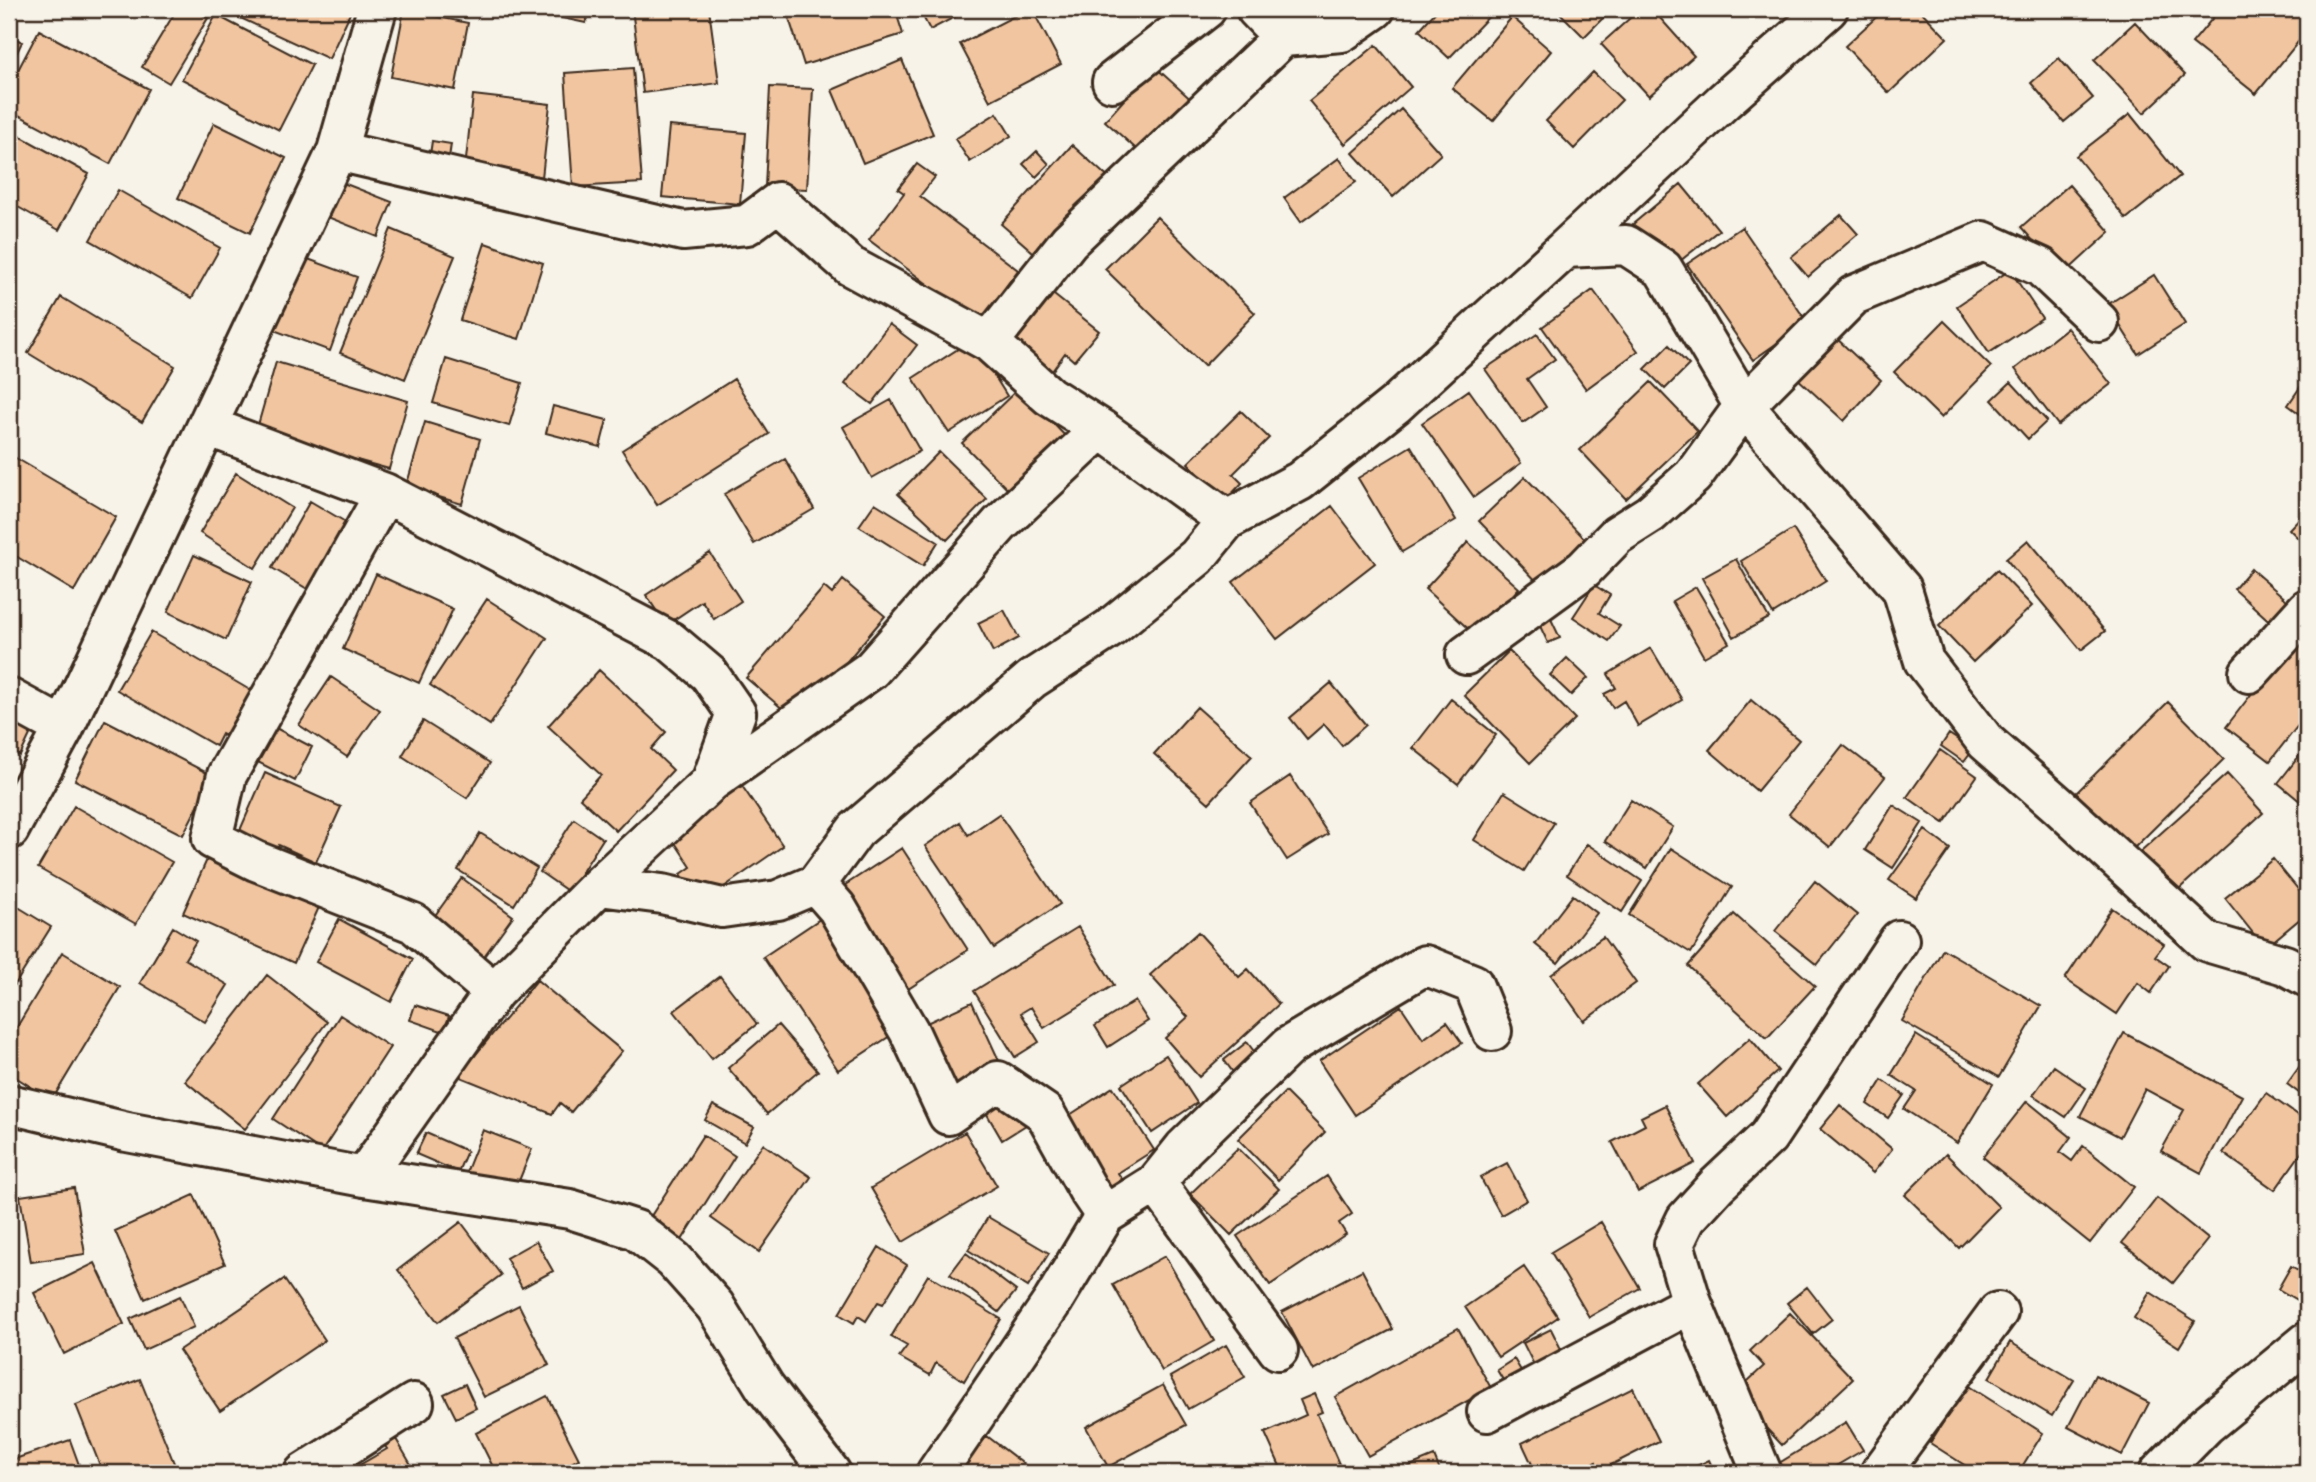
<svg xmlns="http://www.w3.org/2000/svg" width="2316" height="1482" viewBox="0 0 2316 1482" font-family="Mynerve,sans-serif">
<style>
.building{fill:#f0c5a0;stroke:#3b2a1e;stroke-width:2}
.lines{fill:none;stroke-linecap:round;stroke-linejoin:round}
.minor-casing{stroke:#3b2a1e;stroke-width:44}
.minor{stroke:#f7f3e8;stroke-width:38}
</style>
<rect width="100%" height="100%" fill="#f7f3e8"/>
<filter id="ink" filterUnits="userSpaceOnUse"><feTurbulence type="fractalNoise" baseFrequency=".0143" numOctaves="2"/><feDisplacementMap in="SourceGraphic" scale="14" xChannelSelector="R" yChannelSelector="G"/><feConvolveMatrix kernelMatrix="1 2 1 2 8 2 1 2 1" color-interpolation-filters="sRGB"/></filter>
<g filter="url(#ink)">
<path class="building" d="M177,9H192L208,18L169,83L142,67Z
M239,9H352L329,59L236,16Z
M564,9H589L586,23L562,18Z
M632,9H709L719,83L643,93Z
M786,9H895L903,34L804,65Z
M919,9H970L930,30Z
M1028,9H1032L1061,64L990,101L960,44Z
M1438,9H1496L1449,58L1419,30Z
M1556,9H1612L1584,37Z
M1640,9H1652L1694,56L1649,96L1601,44Z
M1885,9H1919L1947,38L1889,93L1845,46Z
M2220,9H2302L2307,13V31L2256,94L2192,43Z
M404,10L468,23L455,90L391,77Z
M216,15L312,65L279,130L182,79Z
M1512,17L1551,51L1493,121L1452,88Z
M2135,22L2185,75L2144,113L2094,60Z
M39,30L149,89L110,164L9,110V87Z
M9,35L22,42L9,69Z
M1376,45L1411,87L1345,144L1309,101Z
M2059,58L2093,98L2064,122L2031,83Z
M902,60L933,134L863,163L832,90Z
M1154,66L1195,103L1145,157L1105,121Z
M633,68L642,183L573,187L565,73Z
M1593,72L1622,100L1574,149L1546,121Z
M770,87L813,89L807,189L765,187Z
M473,95L550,104L541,187L464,178Z
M1401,109L1441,154L1393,197L1353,153Z
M997,113L1011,136L970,162L955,139Z
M2130,114L2180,176L2126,219L2076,156Z
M214,123L286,158L250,233L178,198Z
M669,126L746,133L740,204L662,197Z
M9,130L89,174L59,230L9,202Z
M432,141L451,144L447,172L428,168Z
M1072,145L1112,181L1041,259L1001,224Z
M1037,151L1049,164L1036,177L1023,164Z
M1339,158L1356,182L1301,222L1284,198Z
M917,164L935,177L920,196L1018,270L979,323L869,240L904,193L898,189Z
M338,181L392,202L378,237L325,216Z
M1681,184L1719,230L1670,269L1633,224Z
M2069,185L2110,232L2063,275L2021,227Z
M118,190L220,248L192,298L90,240Z
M1841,215L1858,234L1808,277L1791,257Z
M1157,217L1255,313L1204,366L1105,269Z
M1742,227L1807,322L1753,360L1687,264Z
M391,229L455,256L405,379L340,353Z
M485,243L543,263L519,339L460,320Z
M297,255L357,277L330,351L271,329Z
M2010,270L2042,318L1989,353L1957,306Z
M2154,275L2185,324L2138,354L2107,305Z
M1593,290L1638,351L1586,389L1542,327Z
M1049,291L1099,331L1074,361L1065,353L1050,374L1009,342Z
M61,297L175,366L142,422L28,353Z
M1944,321L1991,367L1941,418L1894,372Z
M889,324L917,345L872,404L845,384Z
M2067,328L2111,384L2058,425L2015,369Z
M1537,334L1555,359L1527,379L1546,407L1523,423L1485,369Z
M1834,336L1881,380L1844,421L1796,377Z
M972,340L1007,396L949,433L913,378Z
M1669,345L1689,365L1665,389L1645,369Z
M446,359L522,383L509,426L433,403Z
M276,362L408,401L389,469L256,432Z
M2307,377V419L2288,405Z
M734,379L769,434L657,505L622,450Z
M1651,382L1698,431L1626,499L1580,450Z
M2011,382L2047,421L2028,439L1992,400Z
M1019,388L1071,442L1015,497L962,443Z
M1469,390L1521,463L1474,497L1422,423Z
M891,400L920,451L872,478L843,427Z
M553,406L607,420L600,447L546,433Z
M1241,411L1269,438L1233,474L1242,483L1225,501L1188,463Z
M425,422L480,439L462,504L406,487Z
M1411,446L1456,520L1402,552L1358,478Z
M939,452L987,499L947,540L898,494Z
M9,454L116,517L74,591L9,552Z
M785,459L814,509L754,544L724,494Z
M236,473L292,508L255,568L200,533Z
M1525,477L1589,543L1543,588L1479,521Z
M310,501L354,527L316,594L272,568Z
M875,503L938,542L923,566L859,526Z
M1332,506L1375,563L1277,639L1233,582Z
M2307,510V547L2289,529Z
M1793,529L1826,581L1773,614L1741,561Z
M2028,540L2105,631L2081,650L2006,559Z
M1468,542L1519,588L1476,636L1425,589Z
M710,553L741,601L714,619L702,601L666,625L646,595Z
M194,555L252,582L226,640L168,612Z
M1736,559L1769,618L1734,637L1702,578Z
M2251,569L2294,606L2275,626L2234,589Z
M1997,570L2032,606L1973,662L1939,626Z
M376,574L453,609L419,683L343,649Z
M843,580L885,616L797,721L746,678L824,587L832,594Z
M1594,585L1610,595L1599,613L1620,626L1609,641L1573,617Z
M1696,587L1729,643L1704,657L1672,601Z
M487,599L547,638L490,725L430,685Z
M1004,610L1019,638L993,652L978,623Z
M1551,619L1560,638L1548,643L1539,624Z
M2303,627L2307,630V714L2270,761L2226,727Z
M151,632L255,693L230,738L222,734L216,746L117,690Z
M1651,648L1682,700L1638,726L1624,701L1613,708L1604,694L1616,688L1608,674Z
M1509,651L1575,719L1530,763L1464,695Z
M1567,658L1588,678L1571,695L1550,675Z
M599,670L666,732L651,749L673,770L616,831L580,798L601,775L548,726Z
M331,677L380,710L347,757L299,725Z
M1331,683L1366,725L1342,746L1324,724L1307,739L1290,718Z
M1451,699L1496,735L1458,784L1413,748Z
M1751,700L1799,740L1757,791L1709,750Z
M2168,702L2224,759L2132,850L2076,793Z
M1197,707L1252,756L1209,803L1154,754Z
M9,718L36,722L20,756L9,751Z
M105,720L213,776L183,835L75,780Z
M423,721L490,763L467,798L402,756Z
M268,724L312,747L295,781L250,758Z
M1949,734L1973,750L1964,762L1941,746Z
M1843,745L1885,777L1830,847L1789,814Z
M2307,746V807L2278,783Z
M1940,750L1977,776L1944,823L1907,797Z
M265,773L341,807L316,862L279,845L273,862L234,844Z
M2227,774L2263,813L2169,898L2133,858Z
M1290,776L1328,834L1287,860L1250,803Z
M740,783L783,846L711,896L696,895L681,874L691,867L668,832Z
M1504,792L1554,823L1524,871L1474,840Z
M1631,800L1673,827L1647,868L1605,841Z
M1893,805L1922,823L1893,868L1865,850Z
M74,806L172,862L136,924L38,868Z
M999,814L1060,904L994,948L925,846L960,822L968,835Z
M574,819L603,839L569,892L540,872Z
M1925,830L1950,849L1916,898L1889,880Z
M480,833L537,868L514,905L458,870Z
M1587,844L1642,881L1622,912L1567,875Z
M902,848L968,950L905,991L839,889Z
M1671,848L1732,887L1691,953L1629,915Z
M209,855L320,905L294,963L183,913Z
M2273,859L2307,900V913L2265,948L2225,898Z
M462,878L513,916L482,959L431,921Z
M1815,881L1857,915L1817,965L1775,931Z
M1573,895L1597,913L1558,963L1535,944Z
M10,902L51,927L9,994V903Z
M2112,908L2164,944L2155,956L2169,966L2151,993L2138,983L2117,1014L2065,979Z
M1734,914L1815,986L1767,1038L1688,966Z
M339,919L413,959L391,1002L316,962Z
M820,919L896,1032L838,1070L763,957Z
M173,927L196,941L185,959L228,985L205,1022L140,983Z
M1078,927L1114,985L1044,1028L1031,1007L1021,1013L1039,1042L1015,1057L974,991Z
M1198,932L1239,977L1248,969L1279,1004L1199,1077L1165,1038L1188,1017L1150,975Z
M1603,937L1636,983L1584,1021L1551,975Z
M1943,949L2041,1006L1999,1077L1902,1021Z
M62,952L120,987L52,1100L9,1073V1040Z
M267,975L327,1022L245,1129L185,1081Z
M720,976L757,1024L712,1059L674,1011Z
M537,980L622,1051L571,1112L560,1103L552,1114L458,1076Z
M1135,1001L1148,1021L1108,1047L1095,1026Z
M972,1002L1002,1067L949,1091L920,1026Z
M415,1005L449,1016L444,1032L410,1020Z
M1401,1006L1423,1039L1447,1022L1462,1043L1355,1115L1319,1061Z
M340,1015L390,1047L322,1151L273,1119Z
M778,1025L818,1071L767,1114L728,1068Z
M2124,1033L2242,1096L2201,1173L2161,1151L2184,1110L2145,1089L2120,1137L2080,1116Z
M1916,1035L1993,1084L1957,1143L1904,1109L1916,1091L1891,1075Z
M1750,1038L1778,1071L1727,1117L1698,1084Z
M1247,1042L1262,1062L1238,1079L1224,1060Z
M1166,1055L1197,1103L1152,1133L1121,1085Z
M2307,1056V1099L2287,1084Z
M2054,1066L2086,1088L2066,1117L2033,1095Z
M1882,1080L1904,1095L1888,1118L1867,1104Z
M1113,1087L1154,1150L1118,1173L1128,1188L1109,1200L1059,1122Z
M1004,1088L1026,1125L1002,1140L980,1102Z
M1285,1092L1325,1132L1278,1180L1238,1139Z
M2266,1093L2307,1122V1145L2275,1190L2223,1153Z
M2027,1101L2071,1137L2060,1152L2072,1161L2083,1146L2134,1187L2090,1243L1983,1157Z
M713,1105L754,1127L745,1143L705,1120Z
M1665,1105L1695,1163L1638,1192L1612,1142L1645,1125L1641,1117Z
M1840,1105L1892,1149L1873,1173L1820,1129Z
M483,1130L532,1149L512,1198L464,1178Z
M965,1132L997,1186L903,1242L871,1188Z
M426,1133L467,1151L458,1172L416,1154Z
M703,1135L735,1156L682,1240L649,1219Z
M763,1144L811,1177L759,1252L711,1218Z
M1238,1148L1279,1189L1231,1235L1190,1194Z
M1946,1154L1999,1207L1959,1248L1905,1195Z
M1507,1163L1527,1200L1501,1215L1480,1177Z
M1327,1176L1352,1214L1339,1223L1346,1234L1270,1285L1237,1236Z
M74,1188L85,1254L31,1262L20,1196Z
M194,1195L225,1264L145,1299L115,1231Z
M2157,1198L2208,1239L2173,1283L2122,1243Z
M988,1217L1049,1253L1028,1287L968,1250Z
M461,1222L501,1275L438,1322L398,1270Z
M1601,1222L1640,1288L1589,1317L1551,1252Z
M536,1241L553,1271L522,1288L506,1258Z
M879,1247L907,1265L883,1304L878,1302L866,1321L858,1316L854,1323L839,1314Z
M966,1253L1016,1291L999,1312L950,1274Z
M1165,1256L1214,1341L1162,1371L1113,1285Z
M95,1263L124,1324L64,1354L34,1293Z
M2291,1266L2307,1275V1306L2278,1289Z
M1524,1267L1558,1317L1498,1357L1465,1307Z
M1362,1270L1393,1329L1313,1371L1282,1312Z
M928,1275L1001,1319L964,1381L936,1363L930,1375L899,1357L907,1346L891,1337Z
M284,1279L325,1340L220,1411L179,1350Z
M1807,1287L1832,1319L1813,1334L1787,1303Z
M2150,1292L2195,1321L2179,1347L2134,1318Z
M180,1296L194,1327L144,1350L130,1319Z
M519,1305L549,1365L484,1397L454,1338Z
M1790,1313L1853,1379L1782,1445L1734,1394L1764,1366L1750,1351Z
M1458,1328L1491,1388L1368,1456L1335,1397Z
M1551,1329L1562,1351L1534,1365L1523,1343Z
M2010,1342L2074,1380L2052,1416L1989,1378Z
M1226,1345L1245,1377L1188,1409L1170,1377Z
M1514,1359L1523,1374L1506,1385L1497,1370Z
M2095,1375L2149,1403L2122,1455L2068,1427Z
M140,1379L178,1473H103L76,1405Z
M465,1384L476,1408L456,1418L444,1394Z
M1163,1385L1186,1425L1108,1467L1086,1427Z
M1967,1385L2043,1433L2018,1473H1977L1930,1443Z
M1633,1388L1659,1441L1599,1471L1596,1462L1573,1473H1536L1522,1443Z
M1314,1394L1322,1412L1317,1414L1343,1473H1283L1265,1433L1306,1415L1300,1400Z
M547,1396L579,1459L552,1473H496L476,1433Z
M1846,1422L1863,1450L1824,1473H1767L1766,1471Z
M987,1436L1034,1472L1033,1473H958Z
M396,1439L416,1473H346L387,1449L385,1446Z
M70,1440L82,1473H9V1461Z
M1434,1456L1441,1473H1393Z
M1709,1460L1715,1473H1687L1686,1471Z"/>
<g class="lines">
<defs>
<path id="minor" d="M1256,9L1283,37
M1112,82L1206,9
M337,151L683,231L747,225L778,202L850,266L989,342
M1566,248L1724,101L1828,9
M207,426L385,493L670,641L709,674L736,713L711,782
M385,493L227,775L212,839L256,861L413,923L494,992
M1227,520L1101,429L1049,396L989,342L1069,241L1283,37L1342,32L1375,9
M1466,655L1584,569L1617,535L1650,514L1693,476L1744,406L1854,295L1983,241L2041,267L2099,322
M2249,673L2307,609
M9,698L64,728
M9,830L64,728L337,151L377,9
M816,884L856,830L1032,679L1109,629L1197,557L1227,520L1300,481L1395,405L1566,248L1626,245L1663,269L1744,406L1902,589L1924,661L1986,742L2059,806L2207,942L2285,965L2307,977
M599,886L662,894L722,908L778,900L816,884L837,908L909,1031L948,1115L998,1081L1045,1113L1088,1190L1105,1215L1053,1301L936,1473
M9,1104L127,1132L364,1177L570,1209L636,1230L674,1260L715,1306L765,1387L831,1473
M364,1177L494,992L599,886L711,782L871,670L1000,524L1101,429
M1156,1183L1278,1350
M1105,1215L1156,1183L1184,1148L1289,1046L1425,965L1473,984L1492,1031
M1487,1412L1692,1303
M304,1473L414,1403
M1762,1473L1692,1303L1674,1244L1686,1219L1717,1185L1768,1137L1899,940
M1880,1473L1998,1312
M2159,1473L2206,1425L2307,1342"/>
</defs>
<use href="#minor" class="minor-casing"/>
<use href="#minor" class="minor"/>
</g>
</g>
<rect width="2316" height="1482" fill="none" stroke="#f7f3e8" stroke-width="35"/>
<rect x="18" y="18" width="2281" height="1447" fill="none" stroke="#3b2a1e" stroke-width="2.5" filter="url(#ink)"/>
</svg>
